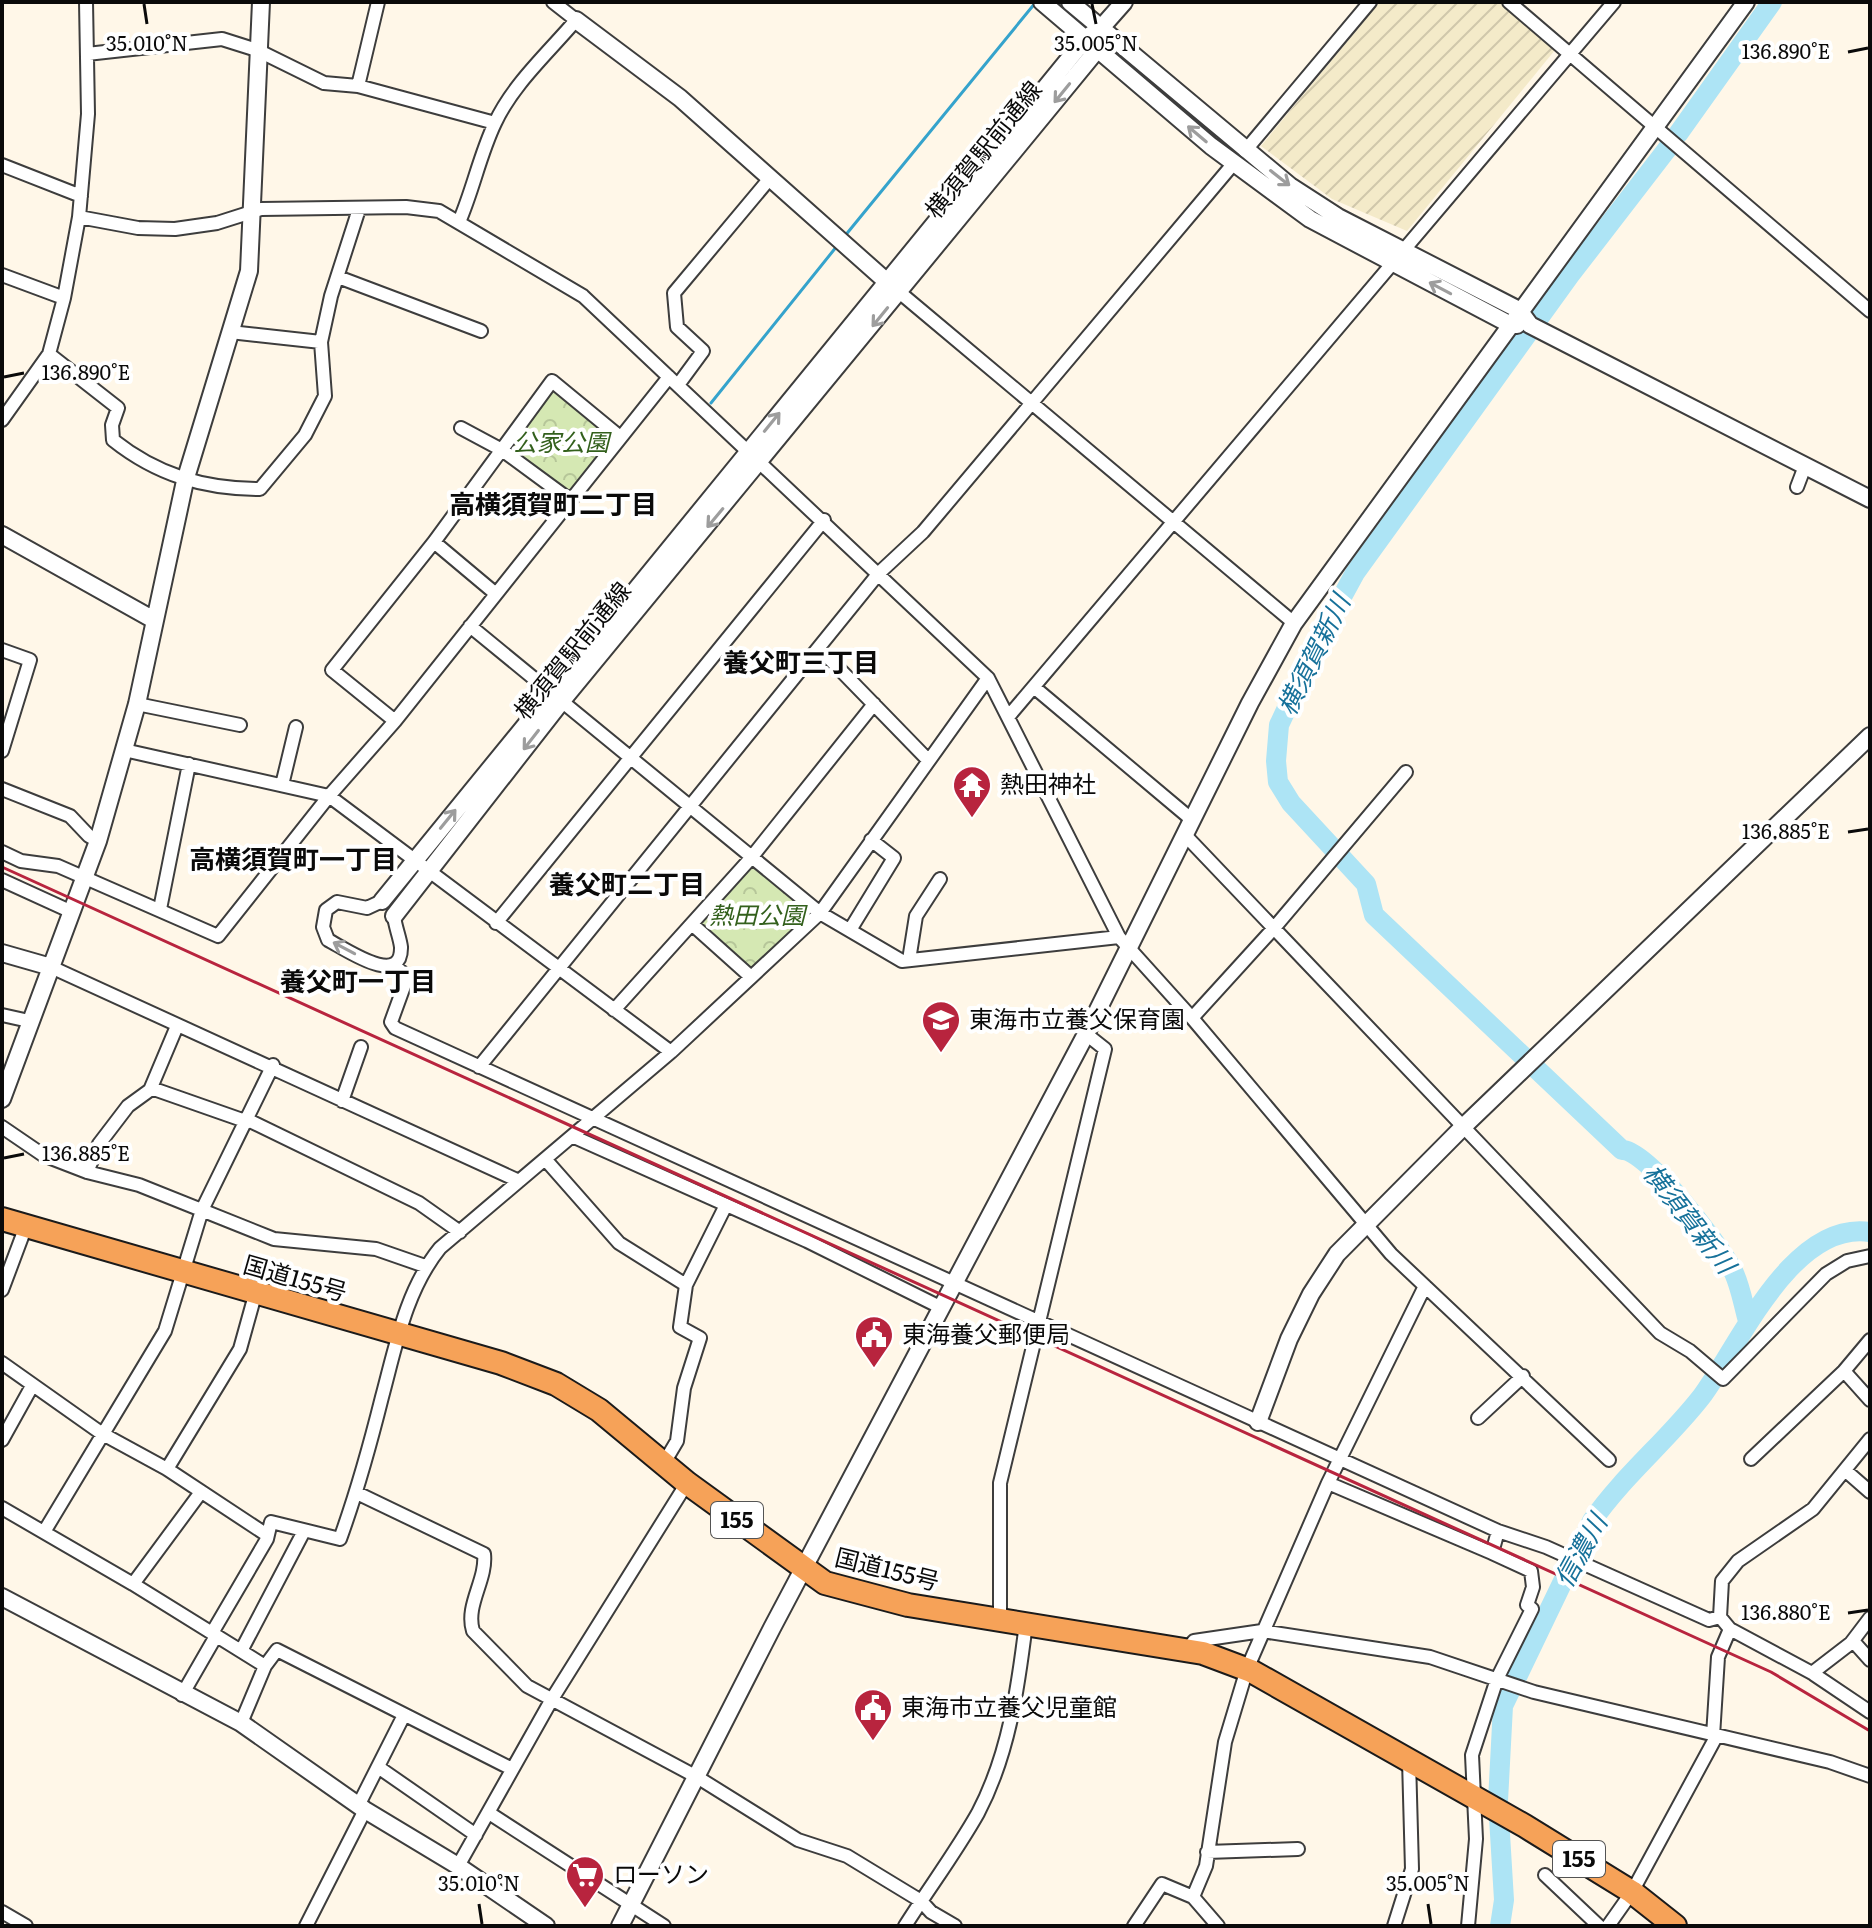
<svg xmlns="http://www.w3.org/2000/svg" width="1872" height="1928" viewBox="0 0 1872 1928" font-family="Literata,'Noto Sans JP',serif">
<style>
.farmland{fill:url(#farmland-furrows)}
.park{fill:url(#park-crowns)}
.lines{fill:none;stroke-linecap:round;stroke-linejoin:round}
.stream{stroke:#35a3cc;stroke-width:3}
.river{stroke:#ade4f5;stroke-width:20}
.minor-casing{stroke:#3d3d3d;stroke-width:16}
.tertiary-casing{stroke:#3d3d3d;stroke-width:20}
.trunk-casing{stroke:#1b1b1b;stroke-width:26}
.minor{stroke:#fff;stroke-width:12}
.tertiary{stroke:#fff;stroke-width:16}
.trunk{stroke:#f6a258;stroke-width:22}
.rail{stroke:#b8243e;stroke-width:3}
.oneway{stroke:#9d9d9d}
.ticks{fill:none;stroke:#0a0a0a;stroke-width:3}
.labels{text-anchor:middle;stroke-width:8;stroke-linejoin:round;paint-order:stroke}
.shield{fill:#fff;stroke:#545454;stroke-width:2}
.shield-label{font-size:22px;font-weight:bold;fill:#0a0a0a}
.street-label{font-size:24px;fill:#0a0a0a;stroke:#fff}
.park-label{font-size:24px;font-style:italic;fill:#33601c;stroke:#fff}
.poi-label{font-size:24px;fill:#0a0a0a;stroke:#fff;text-anchor:start}
.neighbourhood-label{font-size:26px;font-weight:bold;fill:#0a0a0a;stroke:#fff}
.water-label{font-size:26px;font-style:italic;fill:#16719a;stroke:#fff}
.ticks-label{font-size:20px;text-anchor:middle;fill:#0a0a0a;stroke:#fff;stroke-width:8;stroke-linejoin:round;paint-order:stroke}
</style>
<defs>
<pattern id="farmland-furrows" width="10" height="10" patternUnits="userSpaceOnUse" patternTransform="scale(2)"><rect width="10" height="10" fill="#f4eac9"/><path d="M-1 1l2-2M0 10L10 0M9 11l2-2" fill="none" stroke="#d0c7ab"/></pattern>
<pattern id="park-crowns" width="20" height="18" patternUnits="userSpaceOnUse" patternTransform="scale(2)"><rect width="20" height="18" fill="#d5e8b3"/><path d="M2 6a3 3 0 1 1 6 0M12 15a3 3 0 1 1 6 0" fill="none" stroke="#b6c699"/></pattern>
</defs>
<rect width="100%" height="100%" fill="#fff7e8"/>
<path class="farmland" d="M1380,2H1500L1555,50L1407,231L1332,199L1261,146Z"/>
<path class="park" d="M550,391H555L611,436L612,441L570,493L565,494L512,450L511,444Z
M757,867L809,910L811,916L752,970L701,929L702,922L751,868Z"/>
<g class="lines">
<path class="stream" d="M844,237L1036,2
M711,403L837,246"/>
<path class="river" d="M1678,134L1772,2
M1671,144L1570,275L1355,573L1319,639L1279,725L1276,761L1278,782L1291,803L1366,884L1374,915L1622,1150C1646,1148 1718,1244 1731,1267C1740,1282 1743,1304 1748,1321
M1500,1926L1504,1900L1498,1801L1503,1706L1592,1521C1624,1475 1668,1440 1702,1396C1739,1346 1792,1220 1870,1232"/>
<defs>
<path id="minor" d="M1509,2L1870,311
M87,54L222,39L257,50L324,83L358,86L495,123
M358,86L378,2
M1245,151L1370,2
M2,165L81,196
M79,217L138,228L175,229L217,223L261,209L406,207L439,211L583,296L988,678L1119,937L1192,1018L1391,1254L1609,1460
M459,222C473,190 480,154 495,123C513,84 549,52 576,20L553,2
M2,275L64,298
M338,277L481,331
M892,286L1294,623
M230,332L321,342
M49,354L118,408L112,425L113,440C157,475 204,489 260,489L305,435L325,396L321,342L331,296L359,209
M678,385L703,351L677,327L674,293L771,177
M2,420L49,354L64,298L79,217L88,114L86,2
M461,428L502,450L570,500
M1797,487L1805,466
M434,542L496,594
M470,626L820,913L902,961L1119,937
M819,648L928,760
M2,650L30,660L2,751
M1035,688L1191,819
M137,704L240,725
M1008,717L1614,2
M395,721L332,670L434,542L552,381L620,437
M124,750L329,796L671,1052
M282,785L296,727
M2,789L70,816L89,836L98,841
M1184,834L1660,1333L1690,1351L1723,1379L1826,1274L1847,1261L1870,1256
M2,852L21,861L58,866L218,936L329,796L395,721L669,377
M2,880L72,912
M382,901L367,908L337,902L326,910L323,927L328,940C344,948 402,989 401,947C400,938 395,926 394,916
M160,909L189,764
M496,923L824,520
M693,925L751,977
M850,930L894,858L871,840
M909,960L916,916L940,879
M394,964L407,978L391,1022L395,1028L1498,1531L1546,1547L1709,1620L1720,1617
M51,967L519,1181
M614,1010L751,858L874,704
M2,1015L29,1021
M1192,1018L1274,928L1406,772
M479,1067L879,573L923,532L1234,163
M151,1088L248,1122
M342,1101L361,1047
M248,1120L419,1203L460,1232
M2,1127L43,1155L87,1172L139,1185L274,1239L376,1249L425,1266
M572,1136L807,1241L942,1308
M545,1159L619,1243L686,1285
M87,1172L99,1144L128,1106L150,1090L177,1026
M2,1290L26,1226
M2,1363L101,1433L167,1469L267,1535
M1844,1371L1870,1400
M1478,1418L1523,1376
M1870,1439L1813,1509L1738,1561L1722,1581L1720,1617L1730,1629L1812,1673L1870,1712
M2,1440L32,1386
M1751,1459L1844,1371L1870,1340
M664,1463L677,1441L684,1388L700,1338L680,1327L686,1285L726,1205
M167,1469L240,1349L255,1295
M1846,1471L1870,1492
M1328,1483L1492,1553
M357,1493L484,1554C487,1580 465,1605 473,1631L527,1686L697,1777L798,1840L847,1856L921,1901L931,1912L955,1926
M2,1508L133,1584L265,1666
M44,1532L165,1331L202,1210L273,1065
M133,1584L201,1492
M1000,1621V1483L1105,1049L1086,1034
M212,1633L267,1539L271,1522L340,1539C357,1492 370,1445 382,1397C396,1345 406,1290 440,1248L671,1052L820,913L988,678
M1853,1641L1870,1660
M1187,1650L1194,1641L1262,1631L1430,1657L1534,1692L1830,1762L1870,1776
M241,1651L304,1531
M1812,1673L1851,1643L1870,1618
M182,1695L216,1636
M241,1723L265,1666L277,1650L512,1769
M1713,1736L1718,1657L1730,1629
M378,1767L476,1835
M358,1806L404,1715
M489,1813L664,1926
M1207,1852L1298,1849
M458,1866L552,1699L687,1483
M1545,1875L1599,1926
M1193,1897L1206,1866L1225,1742L1247,1669L1328,1483L1425,1286
M2,1912L26,1926
M306,1926L365,1810
M905,1926C929,1888 956,1852 978,1813C1009,1754 1018,1688 1026,1623
M1134,1926L1162,1884L1193,1897L1218,1926
M1394,1926L1412,1869L1409,1760
M1468,1926L1476,1839L1472,1755L1497,1679L1532,1609L1527,1605L1533,1587L1531,1571L1492,1553L1498,1531
M1608,1926L1632,1892L1716,1737"/>
<path id="tertiary" d="M1042,2L1211,146L1310,219L1511,325H1517
M1070,2L1290,186L1338,217L1519,310L1530,325L1870,499
M576,20L680,98L886,281
M2,535L154,620
M382,901L1086,38L1101,28L1124,2
M394,916L561,702L1097,50L1101,28
M2,953L51,967
M2,1099L98,841L137,704L185,481L249,271L261,2
M1258,1422L1289,1339L1311,1294L1337,1254L1463,1127L1870,736
M2,1597L241,1723L365,1810L458,1866L546,1926
M620,1926L772,1628L1086,1034L1250,703L1294,623L1746,2"/>
<path id="trunk" d="M2,1219L501,1363L556,1384L599,1410L687,1483L825,1583L908,1605L1203,1653L1251,1671L1525,1826L1632,1892L1675,1926"/>
</defs>
<use href="#minor" class="minor-casing"/>
<use href="#tertiary" class="tertiary-casing"/>
<use href="#trunk" class="trunk-casing"/>
<use href="#minor" class="minor"/>
<use href="#tertiary" class="tertiary"/>
<use href="#trunk" class="trunk"/>
<path class="rail" d="M2,867L1771,1672L1870,1731"/>
</g>
<defs><path id="oneway-shaft" d="M-6 0H5M1.5-3L5.5 0L1.5 3" fill="none" stroke-width="1.6" stroke-linecap="round" stroke-linejoin="round" transform="scale(2)"/></defs>
<g class="oneway">
<use href="#oneway-shaft" transform="translate(1062 93) rotate(129)"/>
<use href="#oneway-shaft" transform="translate(1197 134) rotate(-140)"/>
<use href="#oneway-shaft" transform="translate(1280 178) rotate(38)"/>
<use href="#oneway-shaft" transform="translate(1440 288) rotate(-152)"/>
<use href="#oneway-shaft" transform="translate(880 317) rotate(129)"/>
<use href="#oneway-shaft" transform="translate(772 422) rotate(-51)"/>
<use href="#oneway-shaft" transform="translate(715 518) rotate(130)"/>
<use href="#oneway-shaft" transform="translate(531 740) rotate(128)"/>
<use href="#oneway-shaft" transform="translate(448 819) rotate(-51)"/>
<use href="#oneway-shaft" transform="translate(344 948) rotate(-152)"/>
</g>
<path class="ticks" d="M144,4L147,24M1092,4L1096,24M1848,52L1868,48M4,377L24,373M1848,832L1868,829M4,1158L24,1154M1848,1613L1868,1610M479,1904L482,1924M1428,1904L1431,1924"/>
<defs>
<symbol id="temple-pin" viewBox="-11 -11 22 30"><path d="M0 17L-7.5 6A9.5 9.5 0 1 1 7.5 6Z" fill="#b8243e" stroke="#fff"/><path d="M0-6L5-2H3V0L6.5 2.5H4V6H1.5V3h-3V6H-4V2.5H-6.5L-3 0V-2H-5Z" fill="#fff"/></symbol>
<symbol id="school-pin" viewBox="-11 -11 22 30"><path d="M0 17L-7.5 6A9.5 9.5 0 1 1 7.5 6Z" fill="#b8243e" stroke="#fff"/><path d="M0-5L7-2L0 1L-7-2ZM-4 1L0 2.5L4 1V4Q0 6-4 4Z" fill="#fff"/></symbol>
<symbol id="civic-pin" viewBox="-11 -11 22 30"><path d="M0 17L-7.5 6A9.5 9.5 0 1 1 7.5 6Z" fill="#b8243e" stroke="#fff"/><path d="M-.6-6.5H3V-4.5H.6V-3L4-1V1h2V6H-6V1h2V-1L-.6-3ZM-1.2 2.5V6h2.4V2.5Z" fill="#fff"/></symbol>
<symbol id="supermarket-pin" viewBox="-11 -11 22 30"><path d="M0 17L-7.5 6A9.5 9.5 0 1 1 7.5 6Z" fill="#b8243e" stroke="#fff"/><path d="M-6-5.5h2.5l.6 2H6L4.5 2H-2.5L-4.4-4H-6ZM-1.5 3.2a1.3 1.3 0 1 0 .1 0ZM3 3.2a1.3 1.3 0 1 0 .1 0Z" fill="#fff"/></symbol>
</defs>
<g fill-rule="evenodd">
<use href="#temple-pin" x="950" y="763" width="44" height="60"/>
<use href="#school-pin" x="919" y="998" width="44" height="60"/>
<use href="#civic-pin" x="852" y="1313" width="44" height="60"/>
<use href="#civic-pin" x="851" y="1686" width="44" height="60"/>
<use href="#supermarket-pin" x="563" y="1853" width="44" height="60"/>
</g>
<g class="labels">
<g class="shield">
<rect x="711" y="1502" width="52" height="36" rx="6"/>
<rect x="1553" y="1841" width="52" height="36" rx="6"/>
</g>
<g class="shield-label">
<text x="737" y="1528">155</text>
<text x="1579" y="1867">155</text>
</g>
<g class="street-label">
<text transform="translate(984 150) rotate(-51)" y="8">横須賀駅前通線</text>
<text transform="translate(573 651) rotate(-51)" y="8">横須賀駅前通線</text>
<text transform="translate(295 1279) rotate(16)" y="8">国道155号</text>
<text transform="translate(887 1570) rotate(14)" y="8">国道155号</text>
</g>
<g class="park-label">
<text x="561" y="451">公家公園</text>
<text x="757" y="924">熱田公園</text>
</g>
<g class="poi-label">
<text x="1000" y="793">熱田神社</text>
<text x="969" y="1028">東海市立養父保育園</text>
<text x="902" y="1343">東海養父郵便局</text>
<text x="901" y="1716">東海市立養父児童館</text>
<text x="613" y="1883">ローソン</text>
</g>
<g class="neighbourhood-label">
<text x="553" y="514">高横須賀町二丁目</text>
<text x="801" y="672">養父町三丁目</text>
<text x="293" y="869">高横須賀町一丁目</text>
<text x="627" y="894">養父町二丁目</text>
<text x="358" y="991">養父町一丁目</text>
</g>
<g class="water-label">
<text transform="translate(1314 655) rotate(-64)" y="9">横須賀新川</text>
<text transform="translate(1689 1219) rotate(52)" y="9">横須賀新川</text>
<text transform="translate(1581 1551) rotate(-61)" y="9">信濃川</text>
</g>
</g>
<g class="ticks-label">
<text x="147" y="51">35.010°N</text>
<text x="1096" y="51">35.005°N</text>
<text x="1786" y="59">136.890°E</text>
<text x="86" y="380">136.890°E</text>
<text x="1786" y="839">136.885°E</text>
<text x="86" y="1161">136.885°E</text>
<text x="1786" y="1620">136.880°E</text>
<text x="479" y="1891">35.010°N</text>
<text x="1428" y="1891">35.005°N</text>
</g>
<rect width="1872" height="1928" fill="none" stroke="#0a0a0a" stroke-width="8"/>
</svg>
